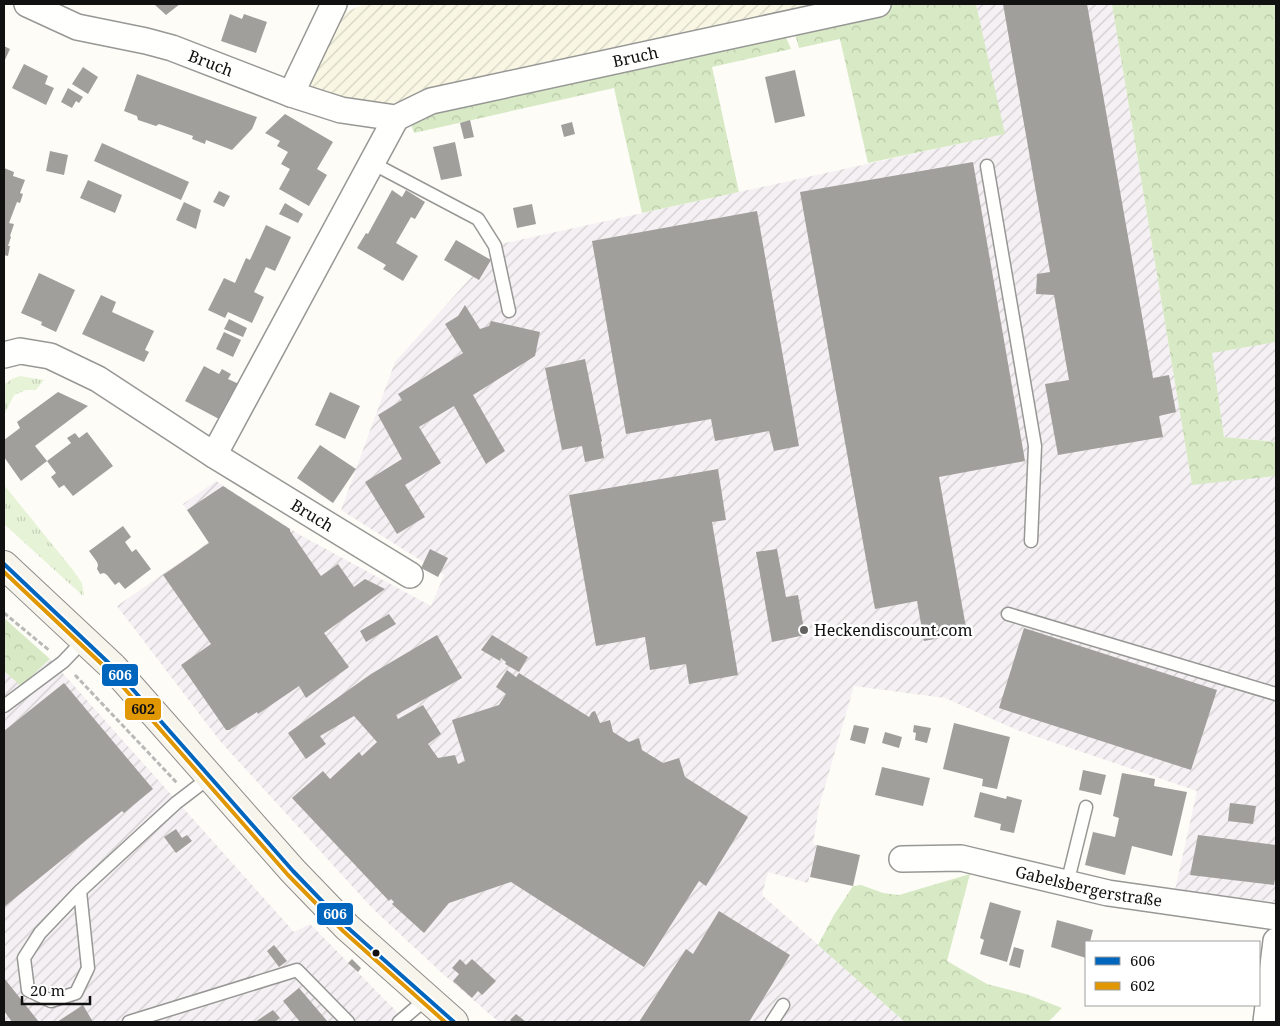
<svg xmlns="http://www.w3.org/2000/svg" width="1280" height="1026" viewBox="0 0 1280 1026" font-family="'Noto Serif',serif">
<style>
.industrial{fill:url(#industrial-furrows)}
.farmland{fill:url(#farmland-furrows)}
.grass{fill:url(#grass-tufts)}
.forest{fill:url(#forest-crowns)}
.building{fill:#a19f9c}
.lines{fill:none;stroke-linecap:round;stroke-linejoin:round}
.service-casing{stroke:#979795;stroke-width:15}
.minor-casing{stroke:#979795;stroke-width:28}
.secondary-casing{stroke:#8e8d8b;stroke-width:30}
.path{stroke:#b9b9b8;stroke-width:3;stroke-dasharray:5 2.5;stroke-linecap:butt}
.service{stroke:#fffffe;stroke-width:12}
.minor{stroke:#fffffe;stroke-width:25}
.secondary{stroke:#f6f4eb;stroke-width:28}
.bus-1-casing{stroke:#fff;stroke-width:8}
.bus-2-casing{stroke:#fff;stroke-width:8}
.bus-1{stroke:#0065bd;stroke-width:4}
.bus-2{stroke:#e09702;stroke-width:4}
.poi-dot{fill:#646362;stroke:#fff;stroke-width:2}
.bus-dot{fill:#111;stroke:#fff;stroke-width:2}
.labels{text-anchor:middle;stroke-width:5;stroke-linejoin:round;paint-order:stroke}
.street-label{font-size:16px;fill:#111;stroke:#fff}
.poi-label{font-size:16px;fill:#111;stroke:#fff;text-anchor:start}
.line-badge{stroke:#fff;stroke-width:2}
.badge-label{font-size:14px;text-anchor:middle;font-weight:bold;fill:#fff}
.pale-badge-label{font-size:14px;text-anchor:middle;font-weight:bold;fill:#111}
</style>
<defs>
<pattern id="industrial-furrows" width="10" height="10" patternUnits="userSpaceOnUse" patternTransform="scale(1.25)"><rect width="10" height="10" fill="#f5f0f3"/><path d="M-1 1l2-2M0 10L10 0M9 11l2-2" fill="none" stroke="#d1cdcf"/></pattern>
<pattern id="farmland-furrows" width="10" height="10" patternUnits="userSpaceOnUse" patternTransform="scale(1.25)"><rect width="10" height="10" fill="#f9f7e4"/><path d="M-1 1l2-2M0 10L10 0M9 11l2-2" fill="none" stroke="#d4d3c3"/></pattern>
<pattern id="grass-tufts" width="24" height="20" patternUnits="userSpaceOnUse" patternTransform="scale(1.25)"><rect width="24" height="20" fill="#e7f3d7"/><path d="M3 7l-1-3M5 7V3M7 7l1-3M15 17l-1-3M17 17v-4M19 17l1-3" fill="none" stroke="#c5cfb8"/></pattern>
<pattern id="forest-crowns" width="20" height="18" patternUnits="userSpaceOnUse" patternTransform="scale(1.25)"><rect width="20" height="18" fill="#d8eac5"/><path d="M2 6a3 3 0 1 1 6 0M12 15a3 3 0 1 1 6 0" fill="none" stroke="#b8c8a8"/></pattern>
</defs>
<rect width="100%" height="100%" fill="#fdfcf7"/>
<path class="industrial" d="M976,4H1112L1192,484L1276,476V902L1175,890L1197,791L1017,730L945,698L854,686L819,807L813,844L817,845L808,883L768,872L762,895L905,1022H499L443,974L372,908L220,741L117,606L209,542L183,504L216,481L300,535L431,606L444,575L341,510L395,362L501,244L1004,134Z
M1276,342V442L1224,437L1211,353Z
M50,659L294,932L310,924L407,1022H4V671L22,686Z"/>
<path class="farmland" d="M365,4H851L421,98L374,106L312,90L307,82L334,17Z"/>
<path class="grass" d="M20,376L44,380L36,390H26L14,395L4,415V385L12,379Z
M4,485L73,570L82,583L84,595H82L4,524Z"/>
<path class="forest" d="M888,4H976L1005,134L868,163L840,39L799,48L793,27Z
M1112,4H1276V342L1212,353L1224,437L1276,442V476L1192,485Z
M785,35L791,49L712,67L739,192L642,213L614,88L414,133C411,125 410,121 413,114Z
M4,618L50,659L21,686L4,671Z
M970,874L947,961L987,984L1026,994L1062,1008L1048,1022H905L818,945L834,915L853,886L861,885L883,893L899,895Z"/>
<path class="building" d="M154,4H180L166,15Z
M1003,4H1087L1153,378L1169,375L1176,412L1159,416L1163,437L1058,455L1045,384L1069,380L1054,295L1036,294L1037,274L1050,272Z
M230,14L242,19L244,14L267,22L256,53L221,41Z
M4,46L10,49L4,62Z
M24,64L48,76L45,84L54,88L46,105L12,88Z
M83,67L98,77L88,94L72,84Z
M795,70L805,116L775,123L765,77Z
M137,74L257,117L252,129L232,150L206,140L205,144L192,139L193,136L159,124L156,126L138,120L137,116L124,111Z
M68,88L83,97L79,103L76,101L72,108L61,102Z
M285,114L333,142L317,169L327,175L309,206L279,189L290,169L281,164L288,152L277,146L280,141L265,133Z
M470,120L474,137L464,139L460,123Z
M572,122L575,134L564,137L561,125Z
M455,142L462,176L441,180L433,147Z
M102,143L189,182L181,200L94,161Z
M50,151L68,155L64,175L46,171Z
M973,162L1025,461L939,477L967,633L924,641L917,601L875,609L800,192Z
M4,168L14,172L13,176L25,180L20,193L23,194L20,203L17,202L9,223L14,224L10,236L11,237L8,246H10L8,256L4,255Z
M88,180L122,195L115,213L80,198Z
M392,190L402,197L406,190L425,202L415,219L411,217L396,243L418,256L403,281L383,269L386,265L357,248L366,233L368,234Z
M219,191L230,196L224,207L213,202Z
M184,202L201,210L196,229L176,220Z
M285,203L303,214L298,223L279,214Z
M532,204L536,224L517,228L513,208Z
M757,211L799,446L774,451L769,431L715,441L711,419L626,434L592,241Z
M266,225L291,237L275,271L266,267L254,292L264,297L252,323L228,312L225,318L208,310L224,278L235,283L246,258L250,260Z
M456,240L491,260L479,280L444,260Z
M39,273L75,290L56,332L41,325L42,322L21,313Z
M101,295L116,302L112,312L154,331L145,350L149,352L144,362L82,334Z
M465,305L480,329L489,326L491,321L540,332L535,356L473,395L505,451L486,464L454,406L419,427L441,463L405,485L425,517L397,534L365,482L402,459L378,415L402,400L398,394L463,353L445,324L458,316Z
M229,319L247,328L243,337L224,329Z
M224,332L241,340L233,357L216,349Z
M585,359L602,441L601,442L604,458L585,462L582,446L562,450L545,368Z
M204,366L219,374L222,369L231,374L228,379L239,384L221,420L185,401Z
M58,392L88,406L35,446L47,461L71,443L67,438L75,433L79,438L87,432L113,466L73,496L64,485L59,488L51,477L56,473L47,461L21,481L4,457V440L20,428L17,422Z
M330,392L360,406L345,439L315,425Z
M320,445L356,469L333,503L297,478Z
M718,469L726,520L712,522L738,675L689,684L686,664L650,670L645,637L596,646L569,495Z
M223,486L290,529V531L321,576L338,564L354,587L365,579L385,589L324,633L349,667L306,698L299,686L258,714L257,712L229,730H226L181,665L211,644L163,575L209,543L187,510Z
M123,526L131,537L125,542L132,552L136,549L151,569L125,589L119,582L115,585L107,575L104,573L100,574L97,569L98,565L97,562L89,551Z
M430,549L448,558L438,577L421,568Z
M777,549L786,597L798,595L805,635L772,642L756,552Z
M389,614L396,624L366,642L360,631Z
M1024,628L1217,690L1191,770L999,708Z
M437,635L462,678L396,715L398,719L423,705L441,734L428,744L438,758L455,755L458,764L465,761L452,720L499,705L506,694L496,687L507,670L516,677L519,673L589,717L592,712L595,711L600,723L610,720L613,732L629,742L639,738L642,750L663,763L679,758L685,777L748,817L706,886L699,881L644,967L511,882L449,903L424,933L392,904L394,902L391,899L389,901L292,798L323,771L330,779L359,752L362,756L377,742L354,716L320,736L326,744L306,759L288,733L371,674Z
M492,635L528,657L519,672L505,664L506,662L501,658L500,661L481,650Z
M64,683L153,789L124,813L122,811L4,907V731Z
M954,723L1010,737L997,789L982,786L983,779L943,769Z
M854,725L869,728L865,744L850,740Z
M914,725L931,728L927,743L915,740L916,733L913,732Z
M885,732L902,737L899,748L882,743Z
M882,767L930,778L923,806L875,795Z
M1083,770L1106,775L1101,795L1079,790Z
M1122,773L1155,779L1154,786L1187,792L1172,856L1132,846L1125,875L1085,865L1093,832L1115,837L1119,818L1113,816Z
M980,792L1006,799L1007,796L1022,800L1014,833L1000,830L1001,824L974,817Z
M1230,803L1256,806L1253,824L1228,821Z
M176,829L182,838L187,835L192,841L176,853L164,837Z
M1198,835L1276,845V873L1274,885L1190,875Z
M817,845L860,855L853,886L810,877Z
M990,902L1021,911L1007,962L980,954L984,940L980,938Z
M719,911L790,955L749,1022H639L686,949L693,954Z
M1057,920L1093,930L1090,942H1086V958L1051,947Z
M274,945L287,961L279,967L267,951Z
M1014,947L1024,950L1020,968L1009,965Z
M352,959L361,968L358,972L348,963Z
M460,959L466,965L472,959L496,981L482,995L478,991L472,998L453,981L459,974L452,968Z
M4,978L39,1022H12L4,1011Z
M299,988L328,1022H300L283,1001Z
M83,1005L93,1022H57Z
M273,1010L280,1018L275,1022H255Z
M516,1014L526,1022H512L510,1020Z"/>
<g class="lines">
<defs>
<path id="service" d="M372,163L478,219L495,246L509,311
M987,166L1035,446L1031,541
M1008,614L1276,694
M4,706L63,662L85,639
M1067,884L1086,807
M80,891L88,968L76,993L51,1001L28,990L24,958L40,933L80,891L176,803L210,777
M129,1022L297,970L348,1022
M399,1022L426,999
M772,1022L783,1005"/>
<g id="minor">
<path id="s1" d="M27,4L77,27L146,41L172,48L291,94L341,110L396,118L431,101L878,4"/>
<path d="M291,94L334,4"/>
<path id="s2" d="M4,355L20,351L50,356L98,379L214,455L410,575"/>
<path d="M214,455L396,118"/>
<path id="s3" d="M902,859L961,858L1108,893L1276,917"/>
<path d="M1266,1022L1276,941"/>
</g>
<path id="secondary" d="M4,565L113,667L293,871L347,927L454,1022"/>
</defs>
<use href="#service" class="service-casing"/>
<use href="#minor" class="minor-casing"/>
<use href="#secondary" class="secondary-casing"/>
<path class="path" d="M4,613L50,651
M75,675L177,783"/>
<use href="#service" class="service"/>
<use href="#minor" class="minor"/>
<use href="#secondary" class="secondary"/>
<defs>
<path id="bus-1" d="M4,564L113,667L293,871L347,927L454,1022"/>
<path id="bus-2" d="M4,572L109,671L288,875L343,931L445,1022"/>
</defs>
<use href="#bus-1" class="bus-1-casing"/>
<use href="#bus-2" class="bus-2-casing"/>
<use href="#bus-1" class="bus-1"/>
<use href="#bus-2" class="bus-2"/>
</g>
<circle class="poi-dot" cx="804" cy="630" r="5"/>
<circle class="bus-dot" cx="376" cy="953" r="4.5"/>
<g class="labels">
<g class="street-label">
<text dy="6" stroke="none"><textPath href="#s1" startOffset="636">Bruch</textPath></text>
<text dy="6" stroke="none"><textPath href="#s1" startOffset="194">Bruch</textPath></text>
<text dy="6" stroke="none"><textPath href="#s2" startOffset="354">Bruch</textPath></text>
<text dy="6" stroke="none"><textPath href="#s3" startOffset="190">Gabelsbergerstraße</textPath></text>
</g>
<g class="poi-label">
<text x="814" y="636">Heckendiscount.com</text>
</g>
</g>
<g class="line-badge">
<rect x="101" y="663" width="38" height="24" rx="5" fill="#0065bd"/>
<rect x="124" y="697" width="38" height="24" rx="5" fill="#e09702"/>
<rect x="316" y="902" width="38" height="24" rx="5" fill="#0065bd"/>
</g>
<g class="badge-label">
<text x="120" y="680">606</text>
<text x="335" y="919">606</text>
</g>
<g class="pale-badge-label">
<text x="143" y="714">602</text>
</g>
<rect width="1280" height="1026" fill="none" stroke="#111111" stroke-width="10"/>
<rect x="1085" y="941" width="175" height="65" fill="#ffffff" stroke="#a0a0a0"/>
<rect x="1095" y="957" width="25" height="8" fill="#0065bd" stroke="#a0a0a0"/>
<text x="1130" y="966" font-size="15" fill="#111111">606</text>
<rect x="1095" y="982" width="25" height="8" fill="#e09702" stroke="#a0a0a0"/>
<text x="1130" y="991" font-size="15" fill="#111111">602</text>
<path d="M22 996v8h68v-8" fill="none" stroke="#111111" stroke-width="2.5"/>
<text x="30" y="996" font-size="15" fill="#111111" stroke="#ffffff" stroke-width="4" paint-order="stroke">20 m</text>
</svg>
